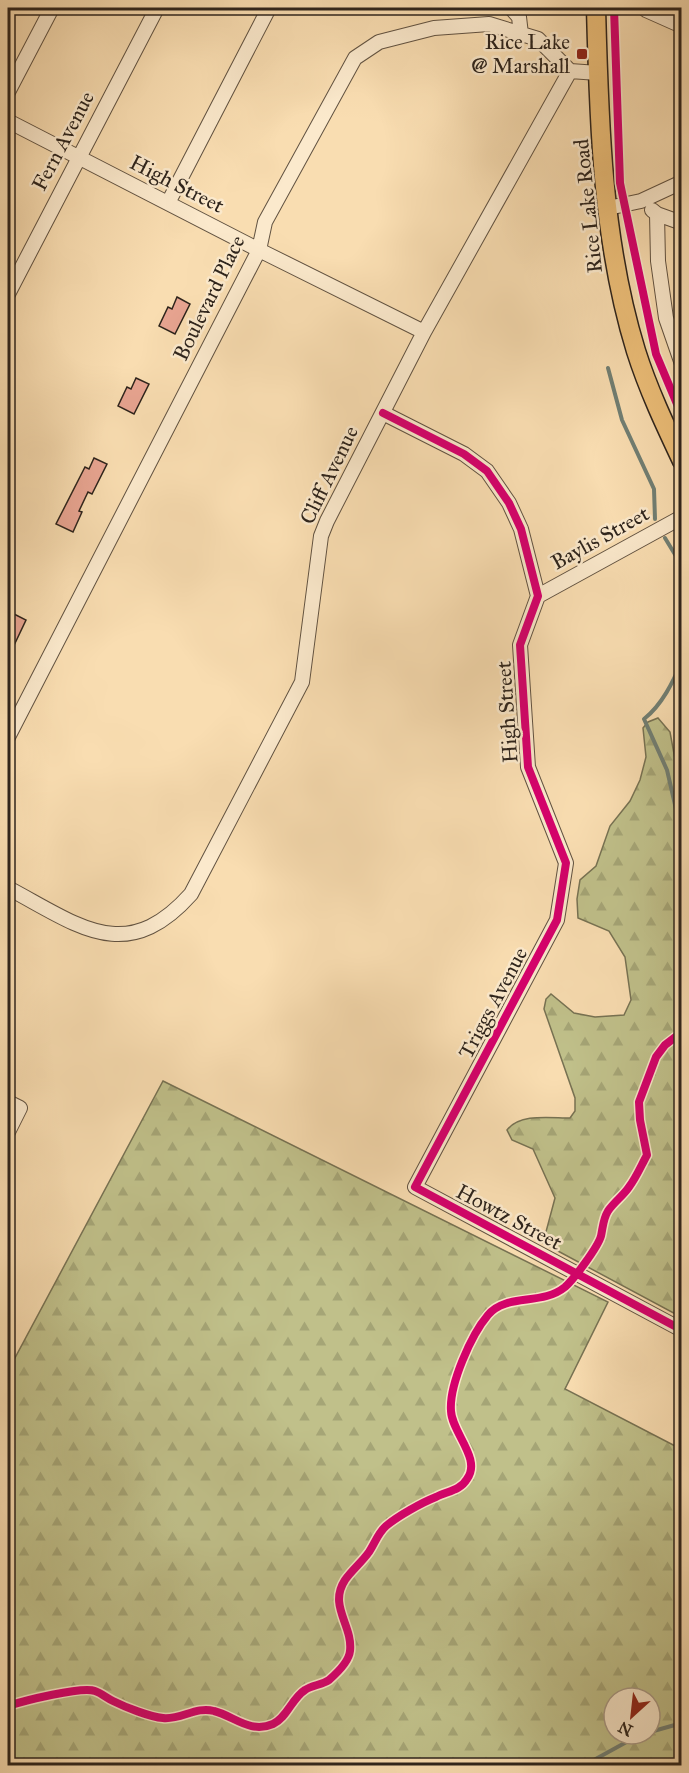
<svg xmlns="http://www.w3.org/2000/svg" width="689" height="1773" viewBox="0 0 689 1773" font-family="'IM FELL Great Primer',serif">
<style>
.forest{fill:url(#forest-firs);stroke:#777253;stroke-width:1.5;fill-rule:evenodd}
.lines{fill:none;stroke-linecap:round;stroke-linejoin:round}
.stream{stroke:#717f74;stroke-width:4}
.building{fill:#e9a592;stroke:#2e241c;stroke-width:1.5}
.minor-casing{stroke:#615241;stroke-width:16}
.major-casing{stroke:#2e241c;stroke-width:21}
.minor{stroke:#fbe9cc;stroke-width:14}
.major{stroke:#ecbe78;stroke-width:18}
.cycleway-casing{stroke:#fbe9cc;stroke-width:11}
.cycleway{stroke:#d6006c;stroke-width:8}
.poi-dot{fill:#8f2418;stroke:#fbe9cc;stroke-width:2}
.labels{text-anchor:middle;stroke-width:5;stroke-linejoin:round;paint-order:stroke}
.poi-label{font-size:21px;fill:#2e241c;stroke:#fbe9cc;text-anchor:end}
.street-label{font-size:21px;fill:#2e241c;stroke:#fbe9cc}
</style>
<defs>
<pattern id="forest-firs" width="22" height="20" patternUnits="userSpaceOnUse" patternTransform="scale(1.5)"><rect width="22" height="20" fill="#c0c08a"/><path d="M5 1l3.5 6h-7zM16 11l3.5 6h-7z" fill="#a5a576"/></pattern>
</defs>
<rect width="100%" height="100%" fill="#f9ddb1"/>
<filter id="stains"><feTurbulence type="fractalNoise" baseFrequency=".00333" numOctaves="4"/><feColorMatrix values="0 0 0 0 .2 0 0 0 0 .09 0 0 0 0 .02 0 0 0 .5 -.17"/></filter>
<radialGradient id="worn" r=".72"><stop offset=".6" stop-color="#630" stop-opacity="0"/><stop offset="1" stop-color="#630" stop-opacity=".3"/></radialGradient>
<path class="forest" d="M658,718L670,732L682,797L681,1317L543,1243L555,1198L533,1149L512,1140L507,1130C520,1113 550,1118 570,1118L575,1111V1098L544,1009L546,999L551,994L574,1013L595,1017L624,1015L631,1000L625,957L609,931L578,918L577,899L580,880L596,866L610,826L630,801L640,780L646,757L643,728L648,722Z
M163,1081L608,1302L565,1389L681,1449V1765H8V1371ZM614,1698H650V1734H614Z"/>
<g class="lines">
<path class="stream" d="M608,368L622,420L654,489L655,519
M665,538L682,566
M682,661C673,682 662,705 644,719L667,770L682,835
M650,1732L682,1723
M583,1766L641,1734"/>
</g>
<path class="building" d="M177,297L190,304L175,334L159,326L168,307L172,309Z
M136,378L149,384L134,414L118,406L127,387L131,389Z
M94,458L107,464L92,494L88,492L79,511L82,512L73,532L56,524L85,467L89,469Z
M14,614L26,620L8,658V626Z"/>
<g class="lines">
<defs>
<path id="minor" d="M511,8L519,17L521,34
M647,8L646,10L682,26
M570,71L598,73
M8,92L52,8
M8,121L259,250L424,332
M168,203L269,8
M608,208L641,201L682,182
M652,210L657,214L682,223
M657,214L658,261L666,318L682,364
M8,294L157,8
M383,413L464,454L487,471L509,503L521,529L538,596L520,645L528,767L566,863L557,920L415,1187L682,1330
M538,596L682,517
M8,737L259,250L265,222L355,58L379,42L434,28L489,24L538,39L570,71
M8,888C78,925 126,967 191,894L302,682L321,536L327,521L424,332L570,71
M8,1102L20,1108L8,1132"/>
<path id="major" d="M596,8C599,122 602,241 636,351C648,389 665,425 682,461"/>
</defs>
<use href="#minor" class="minor-casing"/>
<use href="#major" class="major-casing"/>
<use href="#minor" class="minor"/>
<use href="#major" class="major"/>
<defs>
<path id="cycleway" d="M614,8L620,183L656,354L682,416
M383,413L464,454L487,471L509,503L521,529L538,596L520,645L528,767L566,863L557,920L415,1187L682,1330
M8,1706C23,1701 82,1686 95,1691C101,1693 107,1698 113,1701C125,1707 150,1717 163,1718C181,1720 196,1706 214,1711C234,1716 250,1734 273,1724C287,1718 292,1698 305,1690C312,1685 322,1685 329,1680C337,1673 349,1662 350,1651C353,1625 328,1606 345,1580C352,1570 362,1562 369,1552C375,1543 378,1533 386,1526C398,1516 421,1503 436,1497C447,1491 460,1491 467,1479C482,1459 452,1433 451,1411C449,1385 471,1335 488,1315C506,1293 542,1306 565,1287C574,1279 598,1247 601,1236C603,1227 603,1219 608,1211C614,1202 623,1196 629,1187C636,1178 641,1166 647,1155L640,1120L639,1102L656,1057L665,1045L682,1032"/>
</defs>
<use href="#cycleway" class="cycleway-casing"/>
<use href="#cycleway" class="cycleway"/>
</g>
<rect class="poi-dot" x="576" y="48" width="12" height="12" rx="3"/>
<g class="labels">
<g class="poi-label">
<text x="570" y="49">Rice Lake<tspan x="570" dy="24">@ Marshall</tspan></text>
</g>
<g class="street-label">
<text transform="translate(63 141) rotate(-62)" y="7">Fern Avenue</text>
<text transform="translate(177 184) rotate(27)" y="7">High Street</text>
<text transform="translate(588 206) rotate(-96)" y="7">Rice Lake Road</text>
<text transform="translate(209 298) rotate(-64)" y="7">Boulevard Place</text>
<text transform="translate(329 475) rotate(-64)" y="7">Cliff Avenue</text>
<text transform="translate(600 538) rotate(-29)" y="7">Baylis Street</text>
<text transform="translate(507 712) rotate(-94)" y="7">High Street</text>
<text transform="translate(493 1003) rotate(-62)" y="7">Triggs Avenue</text>
<text transform="translate(509 1217) rotate(28)" y="7">Howtz Street</text>
</g>
</g>
<rect width="689" height="1773" fill="none" stroke="#f9ddb1" stroke-width="30"/>
<rect x="9" y="9" width="671" height="1755" fill="none" stroke="#2e241c" stroke-width="3"/>
<rect x="15" y="15" width="659" height="1743" fill="none" stroke="#2e241c" stroke-width="1.5"/>
<g transform="translate(632 1716) rotate(207)"><circle r="28" fill="#fbe9cc" stroke="#a99a86" stroke-width="1.5"/>
<path d="M0-4.5L10 22L0 15L-10 22Z" fill="#8f2418"/>
<text y="-9" font-size="16" font-weight="bold" text-anchor="middle" fill="#2e241c">N</text>
</g>
<rect width="100%" height="100%" filter="url(#stains)"/>
<rect width="100%" height="100%" fill="url(#worn)"/>
</svg>
